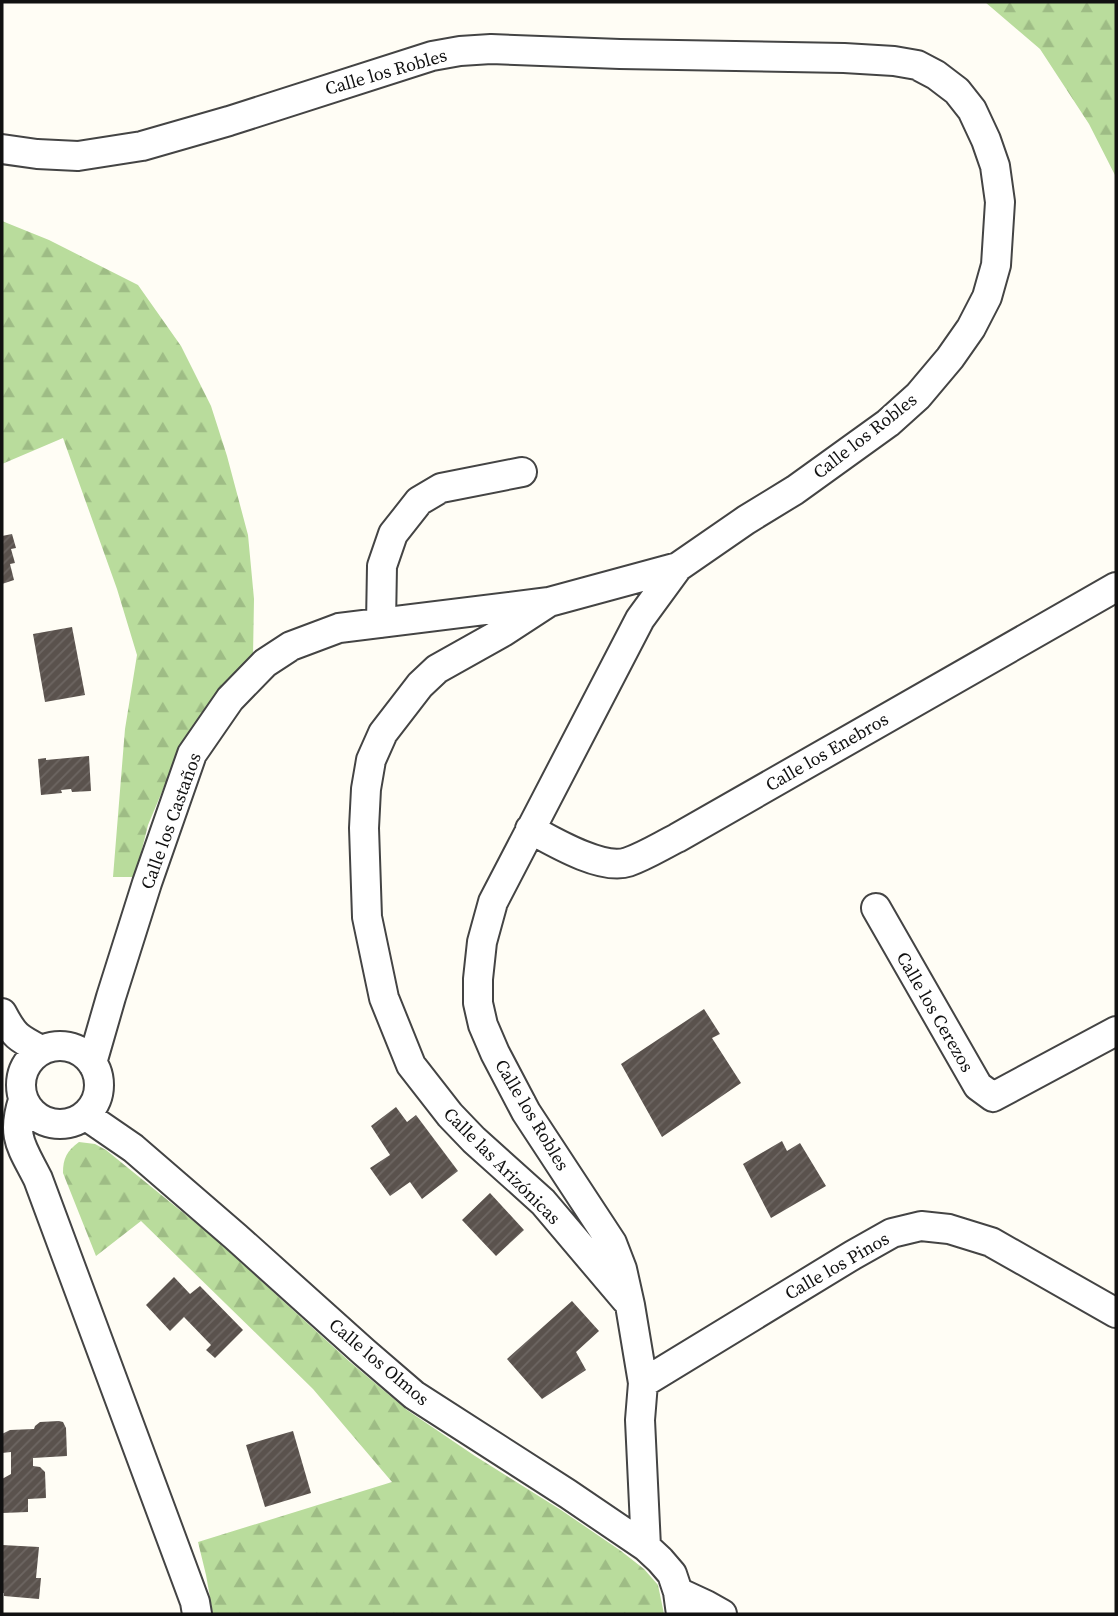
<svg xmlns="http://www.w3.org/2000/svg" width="1118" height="1616" viewBox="0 0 1118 1616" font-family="'Source Serif 4',serif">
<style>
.forest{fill:url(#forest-firs)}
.building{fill:url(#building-hatch)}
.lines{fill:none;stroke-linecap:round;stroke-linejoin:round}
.street-casing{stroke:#444;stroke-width:32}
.street{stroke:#fff;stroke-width:28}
.labels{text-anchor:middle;stroke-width:7;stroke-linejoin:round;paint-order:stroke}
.street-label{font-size:18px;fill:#111;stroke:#fff}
</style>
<defs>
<pattern id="forest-firs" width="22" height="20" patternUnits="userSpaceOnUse" patternTransform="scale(1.75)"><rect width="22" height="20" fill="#b9dc9c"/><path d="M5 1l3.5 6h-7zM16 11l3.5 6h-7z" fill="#9ebc85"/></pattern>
<pattern id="building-hatch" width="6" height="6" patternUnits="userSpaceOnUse" patternTransform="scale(1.75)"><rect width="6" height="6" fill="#5a524d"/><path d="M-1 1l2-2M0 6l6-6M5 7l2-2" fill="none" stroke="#6d6662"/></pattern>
</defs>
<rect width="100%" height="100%" fill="#fffdf5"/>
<path class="forest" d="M985,2H1116V177L1089,124L1040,49Z
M2,221L49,240L138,285L181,346L211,406L227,456L248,535L254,599L253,656L196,727L169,775L148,825L135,877H113L125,729L137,655L117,589L63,438L2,464Z
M79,1142L95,1144L106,1150L213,1237L350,1362L407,1410L475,1456L561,1510L621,1551L644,1569L658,1585L664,1614H213L206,1575L198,1542L392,1482L313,1389L141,1221L96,1256L63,1173C63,1158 67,1151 79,1142Z"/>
<path class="building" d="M12,534L16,548L11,549L15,563L10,564L14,580L2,584V536Z
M72,627L85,695L45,702L33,634Z
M89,756L91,791L72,792L71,789L61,790L62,793L41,795L38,759L46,758V760Z
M704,1009L720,1034L712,1038L741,1083L662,1137L621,1064Z
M396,1107L407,1122L416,1115L458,1171L422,1199L410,1182L390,1196L370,1168L390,1155L371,1126Z
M782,1141L787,1151L800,1143L826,1186L771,1218L743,1164Z
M490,1193L524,1230L496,1256L462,1220Z
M174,1277L190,1294L200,1286L243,1330L215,1358L206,1350L211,1345L184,1317L170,1331L146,1305Z
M572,1301L599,1331L576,1352L586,1370L542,1399L507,1359Z
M59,1421L63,1422L66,1428L67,1456L33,1458V1466L40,1467L45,1472L46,1498L28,1499V1512L2,1513V1479L11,1474V1452L2,1453V1434L10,1430L34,1429L35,1426L40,1422Z
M293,1431L311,1493L265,1507L246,1445Z
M2,1545L39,1547L36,1578H41L39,1599L4,1596V1593H2Z"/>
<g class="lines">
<defs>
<path id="street" d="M2,149L37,154L78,156L142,146L229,121L432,56L460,51L491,49L620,54L844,58L894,61L917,65L936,75L957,91L972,110L986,140L995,166L1000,202L996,265L987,297L971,328L950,358L918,396L888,423L795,490L746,520L678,567L640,619L493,902L482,942L478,979V1003L483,1025L495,1053L526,1112L612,1243L622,1269L630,1305L643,1383L640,1420L646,1547
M549,602L503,632L437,669L420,685L383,733L371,760L366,789L364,828L367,917L384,998L411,1065L450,1115L474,1140L543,1202L626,1300
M381,623L382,566L393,534L419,501L441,488L522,472
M530,829C552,841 602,871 628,862C645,856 661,846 677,838L1116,587
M876,908L978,1086L993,1097L1116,1031
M2,1013C14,1036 18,1038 41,1050
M21 1085a39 39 0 1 1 78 0a39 39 0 1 1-78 0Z
M92,1063L111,997L147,883L192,754L230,699L265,663L291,646L339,628L549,602L678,567
M23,1100C11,1137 22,1147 38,1179L195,1602L197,1614
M85,1115L133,1148L236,1237L364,1352L414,1395L568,1494L646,1547L660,1560L672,1574L678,1592L681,1614
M643,1383L853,1255L892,1233L921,1226L949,1229L991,1242L1116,1313
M678,1592L706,1605L722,1614"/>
</defs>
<use href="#street" class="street-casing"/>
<use href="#street" class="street"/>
</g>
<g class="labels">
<g class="street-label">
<text transform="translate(386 72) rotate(-16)" y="6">Calle los Robles</text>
<text transform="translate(865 436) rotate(-38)" y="6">Calle los Robles</text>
<text transform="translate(827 752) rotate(-30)" y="6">Calle los Enebros</text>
<text transform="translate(171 821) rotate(-70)" y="6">Calle los Castaños</text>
<text transform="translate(935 1012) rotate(60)" y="6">Calle los Cerezos</text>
<text transform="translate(532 1115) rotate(59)" y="6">Calle los Robles</text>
<text transform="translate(502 1166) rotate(45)" y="6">Calle las Arizónicas</text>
<text transform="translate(837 1266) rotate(-30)" y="6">Calle los Pinos</text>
<text transform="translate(379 1362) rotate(40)" y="6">Calle los Olmos</text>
</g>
</g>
<rect width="1118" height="1616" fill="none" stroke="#111111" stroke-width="7"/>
</svg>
